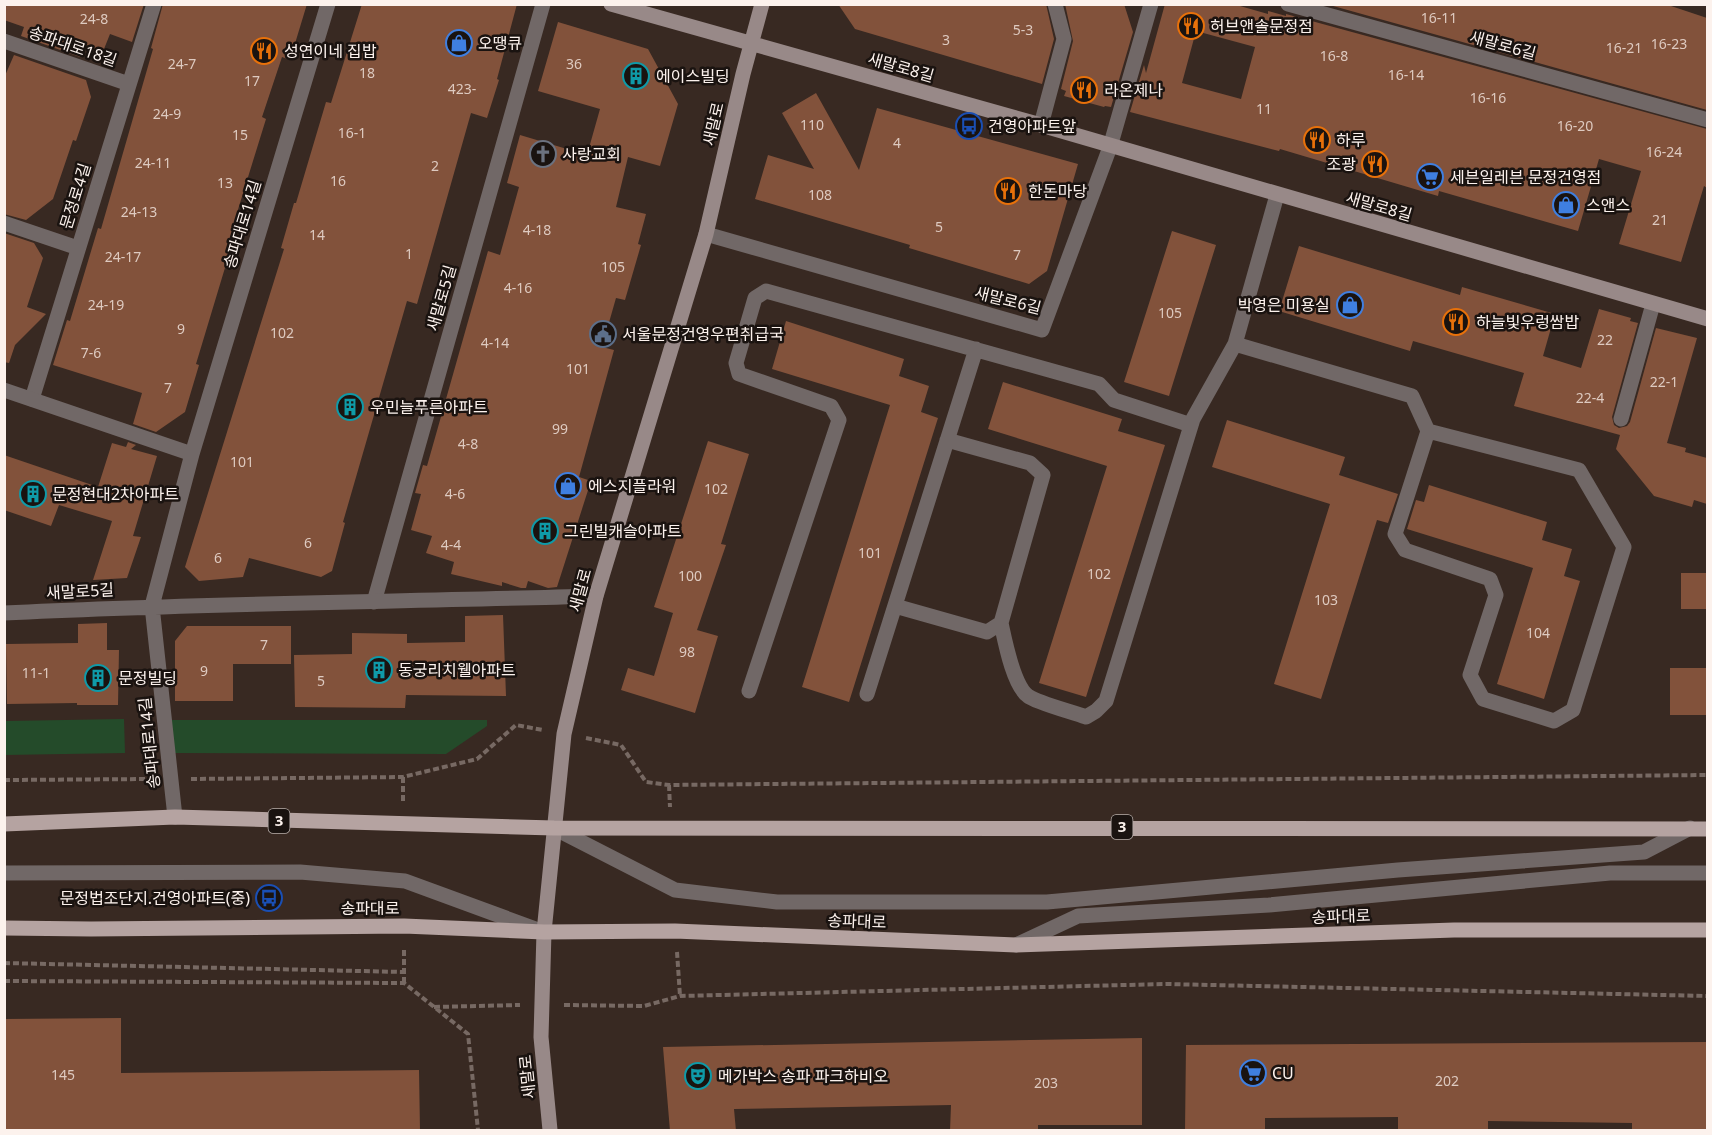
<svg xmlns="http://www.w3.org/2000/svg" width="1712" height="1135" viewBox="0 0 1712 1135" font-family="'Noto Sans','Noto Sans KR',sans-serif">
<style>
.green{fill:#244b2a}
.building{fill:#82523b;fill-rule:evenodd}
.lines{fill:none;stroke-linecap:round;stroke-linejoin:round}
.path{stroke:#776963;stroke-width:4;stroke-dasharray:6 3;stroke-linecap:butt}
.lane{stroke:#716867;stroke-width:15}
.street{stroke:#716867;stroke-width:15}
.secondary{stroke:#988988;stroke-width:15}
.primary{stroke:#b5a3a1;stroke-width:15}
.labels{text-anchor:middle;stroke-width:5;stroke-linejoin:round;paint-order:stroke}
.number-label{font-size:14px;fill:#decac0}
.shield{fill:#1a1310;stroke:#b8afab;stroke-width:1.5}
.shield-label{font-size:15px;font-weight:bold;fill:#fcf2ed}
.poi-label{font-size:16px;fill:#fcf2ed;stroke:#1a1310;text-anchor:start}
.street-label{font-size:16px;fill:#fcf2ed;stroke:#1a1310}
</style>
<rect width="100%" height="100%" fill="#382922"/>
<path class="green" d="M124,719L125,753L5,755V721Z
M171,720H487V726L446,754L172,753Z"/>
<path class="building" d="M4,4H144L132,42L110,34L102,54L77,45L80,57L21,36L24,27L4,20Z
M163,4H307L290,60L282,57L262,117L266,119L236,216L240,218L196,364L199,365L185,412L156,432L133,424L142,393L53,365L67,320L70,321L98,228L101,229L153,49L151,48Z
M362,4H517L497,79L499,80L487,118L471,113L417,304L407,301L343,522L345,523L332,571L321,577L249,558L243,577L199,581L185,567L284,249L281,248L294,203H296L326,102L331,103Z
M838,4H1046L1054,39L1042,84L855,29Z
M1065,4H1124L1133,32L1111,107L1105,106L1104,107L1064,96L1066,91L1061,89L1073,41Z
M1165,4H1233L1268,14V11L1286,16V14L1707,129V188L1704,186L1681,262L1619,244L1641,171L1599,159L1578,231L1439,191L1438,196L1280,149L1279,151L1130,112L1144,65L1146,73ZM1196,31L1255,47L1241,99L1182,83Z
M1326,4H1665L1707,18V110Z
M558,22L648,49L678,104L660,166L628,157L616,207L646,214L638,244L641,245L625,300L616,298L602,347L614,350L579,477L591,481L557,587L548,588L528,581L526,588H521L502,582V586L451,574L454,562L426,553L432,536L411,530L421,494L415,493L423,465L427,466L488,251L500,255L519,187L507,183L520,135L587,155L600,109L538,91Z
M14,55L86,80L91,97L76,141L73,140L53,199L26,220L4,214V78Z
M816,93L859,170L877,108L1078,164L1047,271L1029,284L909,248L910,245L755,199L768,155L814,169L782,113Z
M1172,231L1216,245L1169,396L1124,382Z
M4,233L34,243L43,258L27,307L46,314L15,345L9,363L4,362Z
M1299,246L1460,295L1462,287L1555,314L1543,356L1581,368L1599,309L1631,318L1630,321L1638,323L1612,417L1614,425L1619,428L1627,426L1630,422L1656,328L1697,338L1667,443L1686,448L1685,452L1707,458V504L1694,500L1692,507L1654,496L1616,449L1620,435L1514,406L1524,373L1413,341L1410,351L1279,311Z
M786,321L904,359L899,376L929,386L921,412L938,418L849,702L802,687L890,405L772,369Z
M1003,382L1122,419L1118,431L1165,445L1086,697L1039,683L1107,466L988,429Z
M1227,420L1345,457L1339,475L1398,494L1388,523L1377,520L1321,699L1274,684L1330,504L1212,467Z
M708,441L749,454L721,544L726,545L697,630L718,636L695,713L621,690L628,668L654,676L673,613L654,607Z
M128,442L136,445L131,449L157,456L133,536L141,537L127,578L93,580L112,521L59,505L51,526L4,510V455L98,487L112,443L126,447Z
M1429,485L1547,522L1542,540L1572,549L1564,576L1580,581L1544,699L1497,684L1533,568L1407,529L1416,500L1424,502Z
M1681,573H1707V609H1681Z
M503,615L506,696L406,695L405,708L295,707L294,655L352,654V633L407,634V643L465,642V616Z
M107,623V650H119L118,705H77V703L7,704L6,644L78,643V624Z
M187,626H291V664H233V701H175V641Z
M1670,668H1707V715H1670Z
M121,1018V1073L419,1070L420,1131H4V1019Z
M1142,1038V1125H1038V1131H950L951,1105L734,1109L736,1131H670L663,1047Z
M1707,1042V1131H1632V1123L1488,1121V1131H1398V1117L1265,1118V1131H1185L1186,1045Z"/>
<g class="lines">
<path class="path" d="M586,738L621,745L646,782L669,785L1708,775
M403,777V802
M191,779L403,777L477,759L516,725L543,730
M4,780L151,779
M669,785L670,807
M677,952L680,996
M4,963L404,972
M4,981L404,983L468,1034L478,1130
M404,983V948
M564,1005L644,1006L680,996L1166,984L1708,996
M434,1007L520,1005"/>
<path class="lane" d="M1288,4L1708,120
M4,41L129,84
M1041,125L1064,39L1055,4
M4,223L78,248
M1235,344L1412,396L1428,431L1579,470L1624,547L1573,710L1554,721L1483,699L1470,675L1496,595L1490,579L1405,550L1395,534L1428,431
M32,399L154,4
M1621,419L1653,304
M374,602L543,4
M895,606L987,632L1001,623L1043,475L1030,463L947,440
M1001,623C1005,641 1013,685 1028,696C1037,703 1073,712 1086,717L1096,711L1106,701L1193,419L1235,344L1277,195
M749,691L839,420L831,406L739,374L736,363L755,298L766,291L1099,384L1114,400L1191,425
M867,694L976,349
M554,828L675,890L777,902H1047L1398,870L1644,852L1690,828
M4,873L300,872L405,881L541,931
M1016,945L1078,916L1269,905L1610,873H1708"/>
<path class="street" d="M706,234L1042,330L1110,147L1151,4
M4,390L192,454
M4,613C202,603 399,602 596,596
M175,817L152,606L192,454L328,4"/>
<path class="secondary" d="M611,4L1041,125L1708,319
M550,1130L541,1037L544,932L564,734L596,596L706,234L743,74L762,4"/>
<path class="primary" d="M4,824L175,817L554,828L1708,829
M4,928L91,929L404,926L544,932L675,931L1016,945L1454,930H1708"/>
</g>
<defs>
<symbol id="restaurant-ring" viewBox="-11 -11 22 22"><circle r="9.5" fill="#1a1310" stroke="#e8710a" stroke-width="1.5"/><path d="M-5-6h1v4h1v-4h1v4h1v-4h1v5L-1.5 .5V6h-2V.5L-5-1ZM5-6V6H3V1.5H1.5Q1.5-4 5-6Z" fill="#e8710a"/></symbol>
<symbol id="shop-ring" viewBox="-11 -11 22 22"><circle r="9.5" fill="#1a1310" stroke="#3f7fe0" stroke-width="1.5"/><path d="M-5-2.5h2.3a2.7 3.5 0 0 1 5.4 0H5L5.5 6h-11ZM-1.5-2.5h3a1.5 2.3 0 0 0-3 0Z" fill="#3f7fe0"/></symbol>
<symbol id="building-ring" viewBox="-11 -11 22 22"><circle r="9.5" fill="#1a1310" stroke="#0f9aa8" stroke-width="1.5"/><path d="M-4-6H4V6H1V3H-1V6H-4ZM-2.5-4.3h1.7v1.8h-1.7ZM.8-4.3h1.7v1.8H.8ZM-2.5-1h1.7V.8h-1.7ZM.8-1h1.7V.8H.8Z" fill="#0f9aa8"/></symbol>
<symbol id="bus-ring" viewBox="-11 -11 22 22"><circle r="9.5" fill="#1a1310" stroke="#1a4fb4" stroke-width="1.5"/><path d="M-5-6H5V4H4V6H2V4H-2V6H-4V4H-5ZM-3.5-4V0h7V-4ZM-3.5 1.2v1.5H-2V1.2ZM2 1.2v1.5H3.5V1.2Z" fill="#1a4fb4"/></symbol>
<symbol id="church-ring" viewBox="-11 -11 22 22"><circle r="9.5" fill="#1a1310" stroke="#6b7280" stroke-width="1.5"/><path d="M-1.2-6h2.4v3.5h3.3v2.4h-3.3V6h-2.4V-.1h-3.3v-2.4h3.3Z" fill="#6b7280"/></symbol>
<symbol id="supermarket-ring" viewBox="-11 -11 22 22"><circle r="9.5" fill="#1a1310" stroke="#3f7fe0" stroke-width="1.5"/><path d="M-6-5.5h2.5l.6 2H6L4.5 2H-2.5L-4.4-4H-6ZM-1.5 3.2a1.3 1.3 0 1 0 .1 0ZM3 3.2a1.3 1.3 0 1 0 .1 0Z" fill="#3f7fe0"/></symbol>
<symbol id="civic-ring" viewBox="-11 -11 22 22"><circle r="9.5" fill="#1a1310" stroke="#5c6f8a" stroke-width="1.5"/><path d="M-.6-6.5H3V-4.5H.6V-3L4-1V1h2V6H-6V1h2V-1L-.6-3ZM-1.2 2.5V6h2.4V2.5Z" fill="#5c6f8a"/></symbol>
<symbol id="theatre-ring" viewBox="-11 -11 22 22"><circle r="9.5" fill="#1a1310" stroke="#0f9aa8" stroke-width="1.5"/><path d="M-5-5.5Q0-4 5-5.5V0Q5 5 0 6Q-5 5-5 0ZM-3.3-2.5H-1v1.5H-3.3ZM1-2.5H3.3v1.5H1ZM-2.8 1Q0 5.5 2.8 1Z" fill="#0f9aa8"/></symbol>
</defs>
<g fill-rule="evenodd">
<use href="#restaurant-ring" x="1176" y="11" width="30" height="30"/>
<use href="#shop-ring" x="444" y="28" width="30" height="30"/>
<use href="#restaurant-ring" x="249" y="36" width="30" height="30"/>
<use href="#building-ring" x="621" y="61" width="30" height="30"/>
<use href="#restaurant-ring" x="1069" y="75" width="30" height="30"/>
<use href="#bus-ring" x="954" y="111" width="30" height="30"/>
<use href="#restaurant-ring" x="1302" y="125" width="30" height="30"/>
<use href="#church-ring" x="528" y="139" width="30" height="30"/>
<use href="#restaurant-ring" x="1360" y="149" width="30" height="30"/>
<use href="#supermarket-ring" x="1415" y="162" width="30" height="30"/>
<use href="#restaurant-ring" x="993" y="176" width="30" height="30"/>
<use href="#shop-ring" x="1551" y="190" width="30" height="30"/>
<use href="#shop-ring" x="1335" y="290" width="30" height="30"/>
<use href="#restaurant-ring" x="1441" y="307" width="30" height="30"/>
<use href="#civic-ring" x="588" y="319" width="30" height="30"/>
<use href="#building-ring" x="335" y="392" width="30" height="30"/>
<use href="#shop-ring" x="553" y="471" width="30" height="30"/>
<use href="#building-ring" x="18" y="479" width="30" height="30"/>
<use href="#building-ring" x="530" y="516" width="30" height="30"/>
<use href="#building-ring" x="364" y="655" width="30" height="30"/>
<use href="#building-ring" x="83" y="663" width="30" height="30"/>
<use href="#bus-ring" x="254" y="883" width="30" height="30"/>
<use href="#supermarket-ring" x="1238" y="1058" width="30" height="30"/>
<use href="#theatre-ring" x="683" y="1061" width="30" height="30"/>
</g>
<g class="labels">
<g class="number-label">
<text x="1439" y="23">16-11</text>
<text x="94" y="24">24-8</text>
<text x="1023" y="35">5-3</text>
<text x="946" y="45">3</text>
<text x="1669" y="49">16-23</text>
<text x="1624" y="53">16-21</text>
<text x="1334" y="61">16-8</text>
<text x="182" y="69">24-7</text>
<text x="574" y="69">36</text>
<text x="367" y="78">18</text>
<text x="1406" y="80">16-14</text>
<text x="252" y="86">17</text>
<text x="462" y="94">423-</text>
<text x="1488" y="103">16-16</text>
<text x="1264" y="114">11</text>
<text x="167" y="119">24-9</text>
<text x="812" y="130">110</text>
<text x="1575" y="131">16-20</text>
<text x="352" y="138">16-1</text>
<text x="240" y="140">15</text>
<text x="897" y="148">4</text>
<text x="1664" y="157">16-24</text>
<text x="153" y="168">24-11</text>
<text x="435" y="171">2</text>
<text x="338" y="186">16</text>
<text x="225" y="188">13</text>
<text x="820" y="200">108</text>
<text x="139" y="217">24-13</text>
<text x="1660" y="225">21</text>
<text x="939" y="232">5</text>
<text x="537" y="235">4-18</text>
<text x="317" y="240">14</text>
<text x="409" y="259">1</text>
<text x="1017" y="260">7</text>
<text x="123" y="262">24-17</text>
<text x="613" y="272">105</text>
<text x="518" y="293">4-16</text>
<text x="106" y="310">24-19</text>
<text x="1170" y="318">105</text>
<text x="181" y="334">9</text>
<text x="282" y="338">102</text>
<text x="1605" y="345">22</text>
<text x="495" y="348">4-14</text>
<text x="91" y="358">7-6</text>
<text x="578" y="374">101</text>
<text x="1664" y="387">22-1</text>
<text x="168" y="393">7</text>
<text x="1590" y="403">22-4</text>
<text x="560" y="434">99</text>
<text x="468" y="449">4-8</text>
<text x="242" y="467">101</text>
<text x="716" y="494">102</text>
<text x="455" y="499">4-6</text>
<text x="308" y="548">6</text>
<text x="451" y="550">4-4</text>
<text x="870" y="558">101</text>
<text x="218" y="563">6</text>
<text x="1099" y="579">102</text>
<text x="690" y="581">100</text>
<text x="1326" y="605">103</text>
<text x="1538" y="638">104</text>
<text x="264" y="650">7</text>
<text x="687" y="657">98</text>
<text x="204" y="676">9</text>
<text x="36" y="678">11-1</text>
<text x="321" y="686">5</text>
<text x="63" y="1080">145</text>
<text x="1447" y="1086">202</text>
<text x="1046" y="1088">203</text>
</g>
<g class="shield">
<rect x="268.5" y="809" width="21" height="24" rx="4.5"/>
<rect x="1111.5" y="815" width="21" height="24" rx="4.5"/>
</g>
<g class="shield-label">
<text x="279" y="826">3</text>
<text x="1122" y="832">3</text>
</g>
<g class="poi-label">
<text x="1210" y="32">허브앤솔문정점</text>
<text x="478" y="49">오땡큐</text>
<text x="284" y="57">성연이네 집밥</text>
<text x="656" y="82">에이스빌딩</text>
<text x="1104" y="96">라온제나</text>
<text x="988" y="132">건영아파트앞</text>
<text x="1336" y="146">하루</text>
<text x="562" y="160">사랑교회</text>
<text x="1356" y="170" text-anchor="end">조광</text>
<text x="1450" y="183">세븐일레븐 문정건영점</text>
<text x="1028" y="197">한돈마당</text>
<text x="1586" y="211">스앤스</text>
<text x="1330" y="311" text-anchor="end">박영은 미용실</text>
<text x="1476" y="328">하늘빛우렁쌈밥</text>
<text x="622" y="340">서울문정건영우편취급국</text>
<text x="370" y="413">우민늘푸른아파트</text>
<text x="588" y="492">에스지플라워</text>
<text x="52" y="500">문정현대2차아파트</text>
<text x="564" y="537">그린빌캐슬아파트</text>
<text x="398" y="676">동궁리치웰아파트</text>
<text x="118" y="684">문정빌딩</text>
<text x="250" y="904" text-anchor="end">문정법조단지.건영아파트(중)</text>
<text x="1272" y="1079">CU</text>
<text x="718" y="1082">메가박스 송파 파크하비오</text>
</g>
<g class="street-label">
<text transform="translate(1503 45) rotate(15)" y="6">새말로6길</text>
<text transform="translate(73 46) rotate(19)" y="6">송파대로18길</text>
<text transform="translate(901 67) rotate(16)" y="6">새말로8길</text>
<text transform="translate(713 124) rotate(-77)" y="6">새말로</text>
<text transform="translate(75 196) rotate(-73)" y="6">문정로4길</text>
<text transform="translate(1379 206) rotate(16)" y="6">새말로8길</text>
<text transform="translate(242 224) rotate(-73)" y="6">송파대로14길</text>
<text transform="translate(441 298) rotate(-74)" y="6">새말로5길</text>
<text transform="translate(1008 300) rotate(14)" y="6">새말로6길</text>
<text transform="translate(580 590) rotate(-75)" y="6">새말로</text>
<text transform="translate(80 591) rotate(-3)" y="6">새말로5길</text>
<text transform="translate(149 743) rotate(-96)" y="6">송파대로14길</text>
<text x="370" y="914">송파대로</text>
<text transform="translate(1341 916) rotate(-2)" y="6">송파대로</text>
<text transform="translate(857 921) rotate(2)" y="6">송파대로</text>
<text transform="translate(527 1077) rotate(-96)" y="6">새말로</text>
</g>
</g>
<rect width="1712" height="1135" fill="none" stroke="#fcf2ed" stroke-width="12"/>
</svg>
